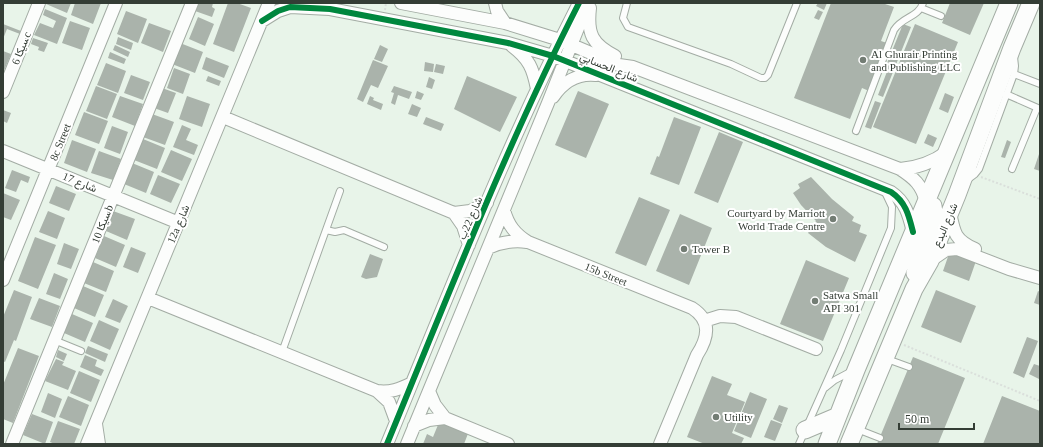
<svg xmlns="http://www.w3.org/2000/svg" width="1043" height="447" viewBox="0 0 1043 447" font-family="'Times New Roman',Vazirmatn,serif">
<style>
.building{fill:#aab3ab}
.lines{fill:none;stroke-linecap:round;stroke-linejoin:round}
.service-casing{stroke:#a3aca4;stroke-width:8}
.minor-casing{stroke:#a3aca4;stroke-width:14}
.secondary-casing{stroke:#a3aca4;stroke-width:19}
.path{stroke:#dadfdb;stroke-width:2;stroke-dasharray:2 2;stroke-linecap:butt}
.service{stroke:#fcfdfc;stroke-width:6}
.minor{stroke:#fcfdfc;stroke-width:12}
.secondary{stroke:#fcfdfc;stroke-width:17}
.cycleway-casing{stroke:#fff;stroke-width:8}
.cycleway{stroke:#00873e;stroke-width:6}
.poi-dot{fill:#737d74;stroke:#fff;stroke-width:1.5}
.labels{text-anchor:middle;stroke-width:4;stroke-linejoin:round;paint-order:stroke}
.street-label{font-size:11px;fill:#343d35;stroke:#fff}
.poi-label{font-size:11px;fill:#343d35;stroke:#fff;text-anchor:start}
</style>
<rect width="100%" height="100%" fill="#e8f4e9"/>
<path class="building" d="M47,3H71L67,13L46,4Z
M75,3H101L93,24L71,15Z
M198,3H213L212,7L215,9L212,17L195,11Z
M228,3H237L251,8L234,52L213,44Z
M818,3H827L824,10L816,6Z
M831,3H882L894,7L881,41L887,43L869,91L862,88L850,119L794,98Z
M950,3H984L970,35L942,23Z
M45,9L67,18L57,44L34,35L40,23L53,28L56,21L43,15Z
M818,10L823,12L819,20L814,18Z
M126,11L147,19L138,43L117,34Z
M198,17L214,24L205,46L189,39Z
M70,21L90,28L82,50L62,43Z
M149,23L171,31L163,52L141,43Z
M3,24L21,31L20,34L7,29L3,39Z
M903,24L911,27L883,97L878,95L888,69L885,68Z
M915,24L958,42L916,144L873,127Z
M118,37L133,43L131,50L116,44Z
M33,38L48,43L44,52L38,50L39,47L31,44Z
M180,43L203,52L195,73L172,64Z
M115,45L130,52L128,57L113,50Z
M380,45L388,49L382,62L374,59Z
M3,51L11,54L3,73Z
M110,52L126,59L124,64L108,58Z
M206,57L229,66L224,78L202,69Z
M373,60L388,66L378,88L371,85L363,102L357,99Z
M425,62L434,64L433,72L424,71Z
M106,63L126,71L118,93L97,85Z
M436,64L445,66L443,74L434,72Z
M174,68L190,74L183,94L167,88Z
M131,75L150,82L143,100L124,93Z
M208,76L221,81L219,86L206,81Z
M467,76L517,97L500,132L454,109Z
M429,77L435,80L432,89L426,87Z
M96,86L117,94L107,119L86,111Z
M394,86L412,92L409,99L398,95L395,105L391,103L394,93L391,92Z
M162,88L176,93L168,113L154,108Z
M417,91L424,94L421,100L415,98Z
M578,91L609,104L586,158L555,145Z
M945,93L954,97L948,113L939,109Z
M120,96L143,104L135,126L112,117Z
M187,96L210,104L202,127L179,119Z
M370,96L374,98L373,100L383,104L381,110L367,104Z
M875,101L881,103L871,129L865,127Z
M412,104L421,108L417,117L408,114Z
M3,110L11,113L7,123L3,121Z
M84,112L108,121L99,144L75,135Z
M152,114L174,122L165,145L143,137Z
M426,117L444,124L441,131L423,124Z
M674,117L701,127L679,185L650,174L657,156L659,157Z
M182,125L191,129L186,140L198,145L194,155L173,147Z
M112,126L128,132L120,154L104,148Z
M719,132L743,142L718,203L694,193Z
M928,134L937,138L933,147L924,143Z
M143,139L165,148L157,169L134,160Z
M72,140L96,149L87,172L64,163Z
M1007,140L1011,142L1005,158L1001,157Z
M171,150L192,159L182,181L161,172Z
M99,151L121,159L113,180L91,173Z
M1040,151V171L1034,169Z
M132,163L154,172L146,193L124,184Z
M12,170L30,177L28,183L21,180L16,192L5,188Z
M158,175L180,184L171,203L150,194Z
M811,177L832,199L854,217L852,221L861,225L859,232L867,235L855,262L826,247L808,233L816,221L801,205L793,193L800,188L798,184Z
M56,186L76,194L69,211L49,203Z
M3,193L20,200L11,220L3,217Z
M639,197L670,210L646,266L615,253Z
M48,211L65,218L57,239L39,232Z
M113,211L135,219L127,240L106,231Z
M680,214L712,228L689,285L656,271Z
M104,236L125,245L116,267L95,258Z
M35,237L56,245L38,289L18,281Z
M64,243L79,249L71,269L57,264Z
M131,247L146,253L138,273L123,267Z
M950,251L976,261L969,281L943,271Z
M370,254L383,259L377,277L366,279L361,277Z
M806,260L849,278L823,341L780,324Z
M93,262L114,271L106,292L84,283Z
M54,273L68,279L60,299L46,294Z
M83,286L104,295L95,317L74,308Z
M14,290L32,297L16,341L14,340L5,362L3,361V317Z
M936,290L976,306L961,343L921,327Z
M1038,291L1040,292V305L1034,303Z
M39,298L60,306L52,327L30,319Z
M113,299L128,306L120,323L105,317Z
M72,314L93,323L85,342L64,333Z
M99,320L119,329L110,350L90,341Z
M1027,337L1038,341L1024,378L1013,373Z
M88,346L108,354L105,362L85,353Z
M18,348L39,356L13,423L3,419V385Z
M58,350L67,354L64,361L56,357Z
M85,355L97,360L95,366L104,370L101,376L80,367Z
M913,357L965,378L938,444H877Z
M56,359L64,362L62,365L76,371L68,390L45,381Z
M1034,364L1040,366L1039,379L1029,374Z
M79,371L100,380L91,402L70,393Z
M712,376L732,384L727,395L745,402L732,433L744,438L741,444H705L687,437Z
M750,392L767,399L751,438L734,431Z
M48,393L62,399L55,418L41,412Z
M68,396L89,405L81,426L59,417Z
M1002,396L1040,411V444H983Z
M779,405L788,408L782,423L773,419Z
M32,414L53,422L45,444L23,435Z
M440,420L469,431L464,444H423L427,434L433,437Z
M771,420L782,424L775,441L764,437Z
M58,421L80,429L74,444H55L50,442Z"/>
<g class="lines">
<defs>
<path id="service" d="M627,3L623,18L628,27L731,64L761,78H765L768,75L797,3
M921,8L941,16
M1014,74L1040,84
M1006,94L1040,109
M856,131L894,30C903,16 918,18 923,3
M1012,169L1037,108
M967,180L975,174L979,169L1014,74L1015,66L1014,57
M326,230L335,232L344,230L384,247
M54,340L81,351
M282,352L340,191
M887,359L909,367
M825,388L835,380L852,371
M857,429L880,438
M799,444L841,350L891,228L892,207L884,190"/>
<path id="minor" d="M401,3L505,23L560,40L619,65L633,67L900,169C914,178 922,185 926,202
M495,3L497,11L505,23
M590,8C587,34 592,44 615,56
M262,21L278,11L290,7L330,9L508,43L553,56L891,192C906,202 909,216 913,232
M512,46C529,59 533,68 537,89
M3,92L39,3
M553,97C563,82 578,73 596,75
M223,117L454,213L470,211L487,203
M3,151L179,223
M900,169C917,168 933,162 947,152
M504,210C508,225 515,234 528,242L692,308C712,321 708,338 697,355L660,444
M950,212C954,233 955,240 975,249
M454,213L463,226L469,245
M488,248C501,242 512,240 527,242
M930,261L946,250L957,249L1009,269L1040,278
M3,280L116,3
M148,298L377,391L389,402L396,421
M704,321L720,316L736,317L816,349
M377,391C390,393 400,389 412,383
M429,391L435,405L445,418L508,444
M96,424L99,444
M414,426L429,420L445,418
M12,444L192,3
M87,444L269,3
M387,444C448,296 506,146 579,3
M407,444L548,103L588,3"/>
<path id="secondary" d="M915,273L934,213L933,206L926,202
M805,430L838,416
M827,444L856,370L1009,3
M849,444L914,289L930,261L957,195L1012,48L1031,3"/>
</defs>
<use href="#service" class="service-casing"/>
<use href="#minor" class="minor-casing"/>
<use href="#secondary" class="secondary-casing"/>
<path class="path" d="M385,10L386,3
M981,177L1040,199
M904,345L1040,401"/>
<use href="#service" class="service"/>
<use href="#minor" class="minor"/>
<use href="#secondary" class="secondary"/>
<defs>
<path id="cycleway" d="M262,21L278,11L290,7L330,9L508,43L553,56L891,192C906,202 909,216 913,232
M387,444C448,296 506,146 579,3"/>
</defs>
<use href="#cycleway" class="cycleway-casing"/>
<use href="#cycleway" class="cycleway"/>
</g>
<g class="poi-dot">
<circle cx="863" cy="60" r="4"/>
<circle cx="833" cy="219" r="4"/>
<circle cx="684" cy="249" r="4"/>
<circle cx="815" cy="301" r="4"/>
<circle cx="716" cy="417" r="4"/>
</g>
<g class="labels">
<g class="street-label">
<text transform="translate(21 48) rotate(-68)" y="4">سيكا 6c</text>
<text transform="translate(609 67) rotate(22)" y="4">شارع الحسابي</text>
<text transform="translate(60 142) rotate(-68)" y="4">8c Street</text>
<text transform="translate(80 182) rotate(22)" y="4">شارع 17</text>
<text transform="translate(470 218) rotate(-67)" y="4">شارع 22ب</text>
<text transform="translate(102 224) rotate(-68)" y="4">سيكا 10b</text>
<text transform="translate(178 224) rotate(-67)" y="4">12a شارع</text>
<text transform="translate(945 225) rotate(-67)" y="4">شارع البدع</text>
<text transform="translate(606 274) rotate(22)" y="4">15b Street</text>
</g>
<g class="poi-label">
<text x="871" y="58">Al Ghurair Printing<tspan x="871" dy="13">and Publishing LLC</tspan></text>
<text x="825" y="217" text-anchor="end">Courtyard by Marriott<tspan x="825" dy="13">World Trade Centre</tspan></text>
<text x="692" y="253">Tower B</text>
<text x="823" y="299">Satwa Small<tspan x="823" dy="13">API 301</tspan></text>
<text x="724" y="421">Utility</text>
</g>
</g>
<rect width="1043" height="447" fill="none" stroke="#343d35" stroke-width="8"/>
<path d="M899 423v6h75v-6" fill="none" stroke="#343d35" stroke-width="2"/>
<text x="905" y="423" font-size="12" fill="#343d35" stroke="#ffffff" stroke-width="3" paint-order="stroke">50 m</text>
</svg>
